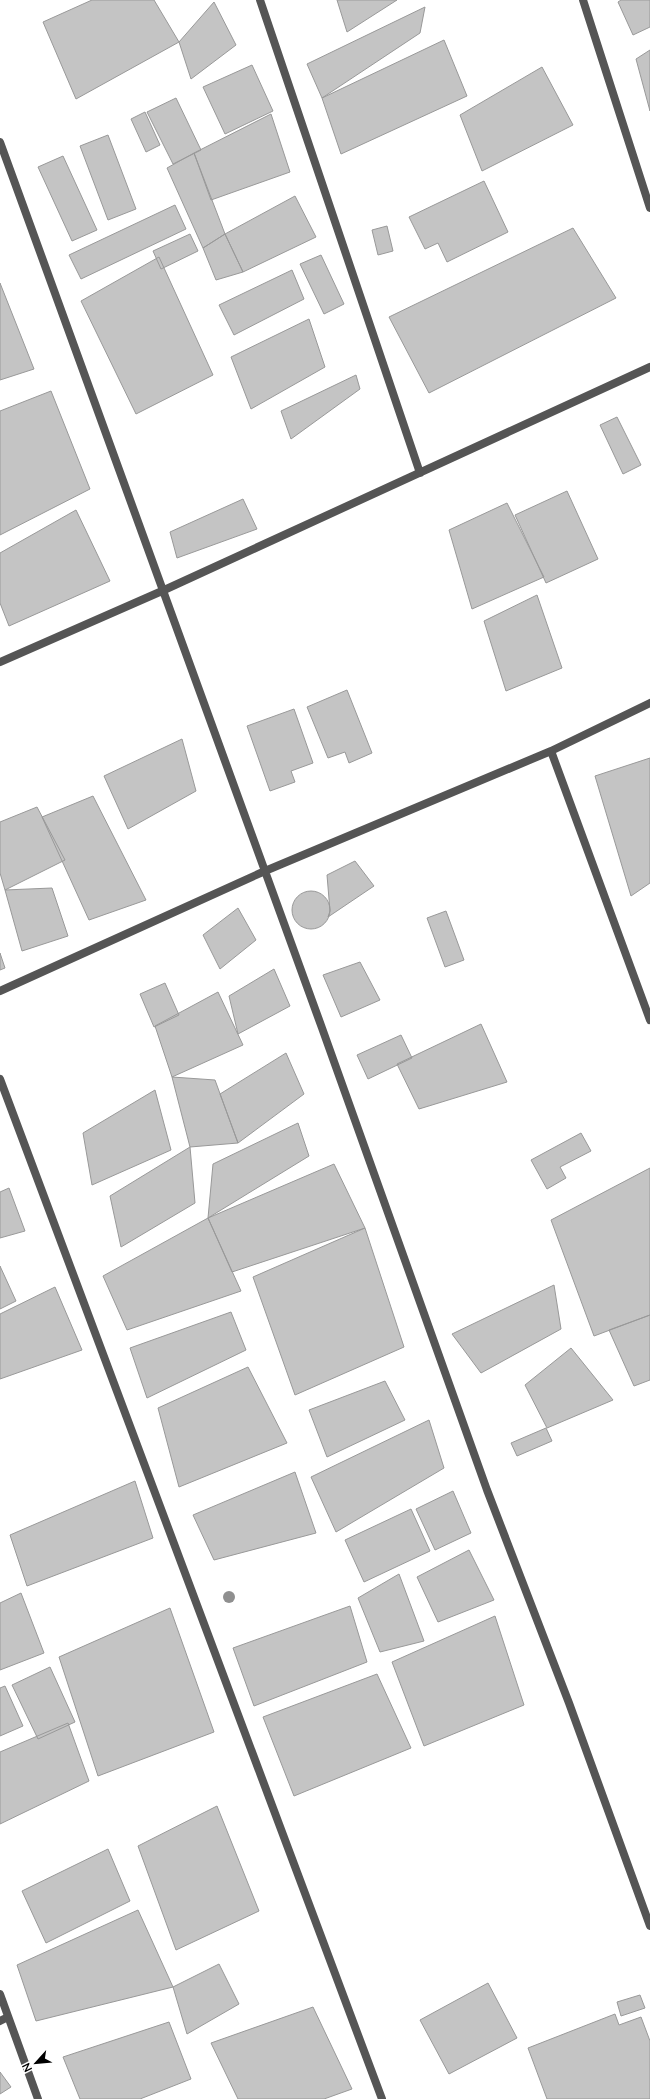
<svg xmlns="http://www.w3.org/2000/svg" width="650" height="2099" viewBox="0 0 650 2099" font-family="Lato,sans-serif">
<style>
.building{fill:#c4c4c4;stroke:#999}
.lines{fill:none;stroke-linecap:round;stroke-linejoin:round}
.minor{stroke:#555;stroke-width:8}
.tree{fill:#8f8f8f}
</style>
<rect width="100%" height="100%" fill="#fff"/>
<path class="building" d="M92,0H154L179,42L76,99L43,22Z
M337,0H397L347,32Z
M621,0H650V27L633,35L618,2Z
M214,2L236,45L191,79L179,42Z
M425,7L420,33L322,98L307,64Z
M444,40L467,96L341,154L322,98Z
M650,50V111L636,59Z
M252,65L273,111L225,134L203,87Z
M542,67L573,125L482,171L460,115Z
M176,98L201,150L173,164L147,112Z
M145,112L160,145L146,152L131,119Z
M271,114L290,172L211,200L194,153Z
M108,135L136,209L108,220L80,146Z
M194,153L225,234L203,248L167,168Z
M63,156L97,230L72,241L38,167Z
M484,181L508,232L447,262L438,243L425,249L409,217Z
M295,196L316,237L243,272L225,234Z
M175,205L186,229L81,279L69,255Z
M387,226L393,251L378,255L372,230Z
M573,228L616,298L429,393L389,317Z
M190,234L198,251L161,269L153,251Z
M225,234L243,272L216,280L203,248Z
M321,255L344,304L324,314L300,264Z
M159,257L213,375L136,414L81,301Z
M292,270L304,299L234,335L219,305Z
M0,283L34,369L0,380Z
M309,319L325,367L251,409L231,357Z
M356,375L360,389L291,439L281,411Z
M51,391L90,489L0,535V411Z
M617,417L641,465L623,474L600,425Z
M567,491L598,559L546,583L515,515Z
M243,499L257,529L177,558L170,532Z
M507,503L544,577L472,609L449,530Z
M76,510L110,581L9,626L0,603V553Z
M537,595L562,668L506,691L484,621Z
M347,690L372,753L349,763L345,752L328,758L307,707Z
M294,709L313,763L291,771L295,782L270,791L247,726Z
M182,739L196,791L128,829L104,776Z
M650,758V883L631,896L595,776Z
M93,796L146,900L89,920L42,817Z
M37,807L65,860L5,890L0,873V822Z
M355,861L374,886L328,917L330,911L327,875Z
M52,888L68,936L22,951L5,890Z
M292 910a19 19 0 1 1 38 0a19 19 0 1 1-38 0Z
M238,908L256,940L220,969L203,935Z
M446,911L464,960L445,967L427,918Z
M0,953L5,968L0,970Z
M360,962L380,1000L341,1017L323,975Z
M274,969L290,1006L238,1034L229,996Z
M165,983L179,1015L154,1027L140,994Z
M218,992L243,1045L172,1077L155,1026Z
M481,1024L507,1082L419,1109L397,1064Z
M401,1035L412,1058L368,1079L357,1055Z
M286,1053L304,1094L238,1143L220,1094Z
M172,1077L215,1080L238,1143L190,1147Z
M155,1090L171,1150L92,1185L83,1133Z
M298,1123L309,1156L208,1218L213,1164Z
M581,1133L591,1151L560,1167L566,1178L547,1189L531,1160Z
M190,1147L195,1203L121,1247L110,1196Z
M334,1164L365,1228L232,1272L208,1218Z
M650,1168V1315L594,1336L551,1220Z
M9,1188L25,1231L0,1238V1192Z
M208,1218L241,1291L127,1330L103,1276Z
M365,1228L404,1347L295,1395L253,1277Z
M0,1266L16,1301L0,1309Z
M554,1285L561,1329L481,1373L452,1334Z
M55,1287L82,1350L0,1379V1314Z
M231,1312L246,1350L147,1398L130,1348Z
M650,1315V1380L634,1386L609,1330Z
M571,1348L613,1400L547,1428L525,1385Z
M248,1367L287,1443L179,1487L158,1408Z
M385,1381L405,1420L327,1457L309,1410Z
M429,1420L444,1468L336,1532L311,1477Z
M546,1428L552,1441L517,1456L511,1443Z
M295,1472L316,1533L214,1560L193,1515Z
M135,1481L153,1538L27,1586L10,1535Z
M453,1491L471,1533L435,1550L416,1509Z
M411,1509L430,1551L364,1582L345,1540Z
M469,1550L494,1600L438,1622L417,1577Z
M399,1574L424,1641L380,1652L358,1598Z
M21,1593L44,1653L0,1670V1603Z
M350,1606L367,1662L254,1706L233,1648Z
M170,1608L214,1732L98,1776L59,1657Z
M495,1616L524,1705L424,1746L392,1662Z
M50,1667L75,1722L38,1739L12,1685Z
M377,1674L411,1748L294,1796L263,1717Z
M5,1686L23,1726L0,1736V1688Z
M68,1723L89,1781L0,1824V1752Z
M217,1806L259,1911L176,1950L138,1846Z
M108,1849L130,1901L46,1943L22,1891Z
M138,1910L173,1987L36,2021L17,1965Z
M219,1964L239,2004L187,2034L173,1987Z
M488,1983L517,2038L449,2074L420,2020Z
M640,1995L645,2008L621,2016L617,2002Z
M313,2007L352,2089L324,2099H238L211,2043Z
M615,2014L619,2025L641,2017L650,2041V2099H547L528,2048Z
M169,2022L191,2079L140,2099H80L63,2057Z
M0,2072L11,2087L0,2094Z"/>
<g class="lines">
<path class="minor" d="M260,0L420,473
M583,0L650,208
M0,142L322,1028L487,1490L569,1703L650,1926
M0,662L162,591L650,367
M551,751L650,1020
M0,991L265,871L551,751L650,703
M0,1079L382,2099
M0,1994L38,2099
M0,2021L8,2017"/>
</g>
<circle class="tree" cx="229" cy="1597" r="6"/>
<g transform="translate(36 2063) rotate(243)" stroke="#ffffff" stroke-width="3" paint-order="stroke">
<path d="M0-3L7 15L0 10L-7 15Z" fill="#000000"/>
<text y="-6" font-size="11" font-weight="bold" text-anchor="middle" fill="#000000">N</text>
</g>
</svg>
